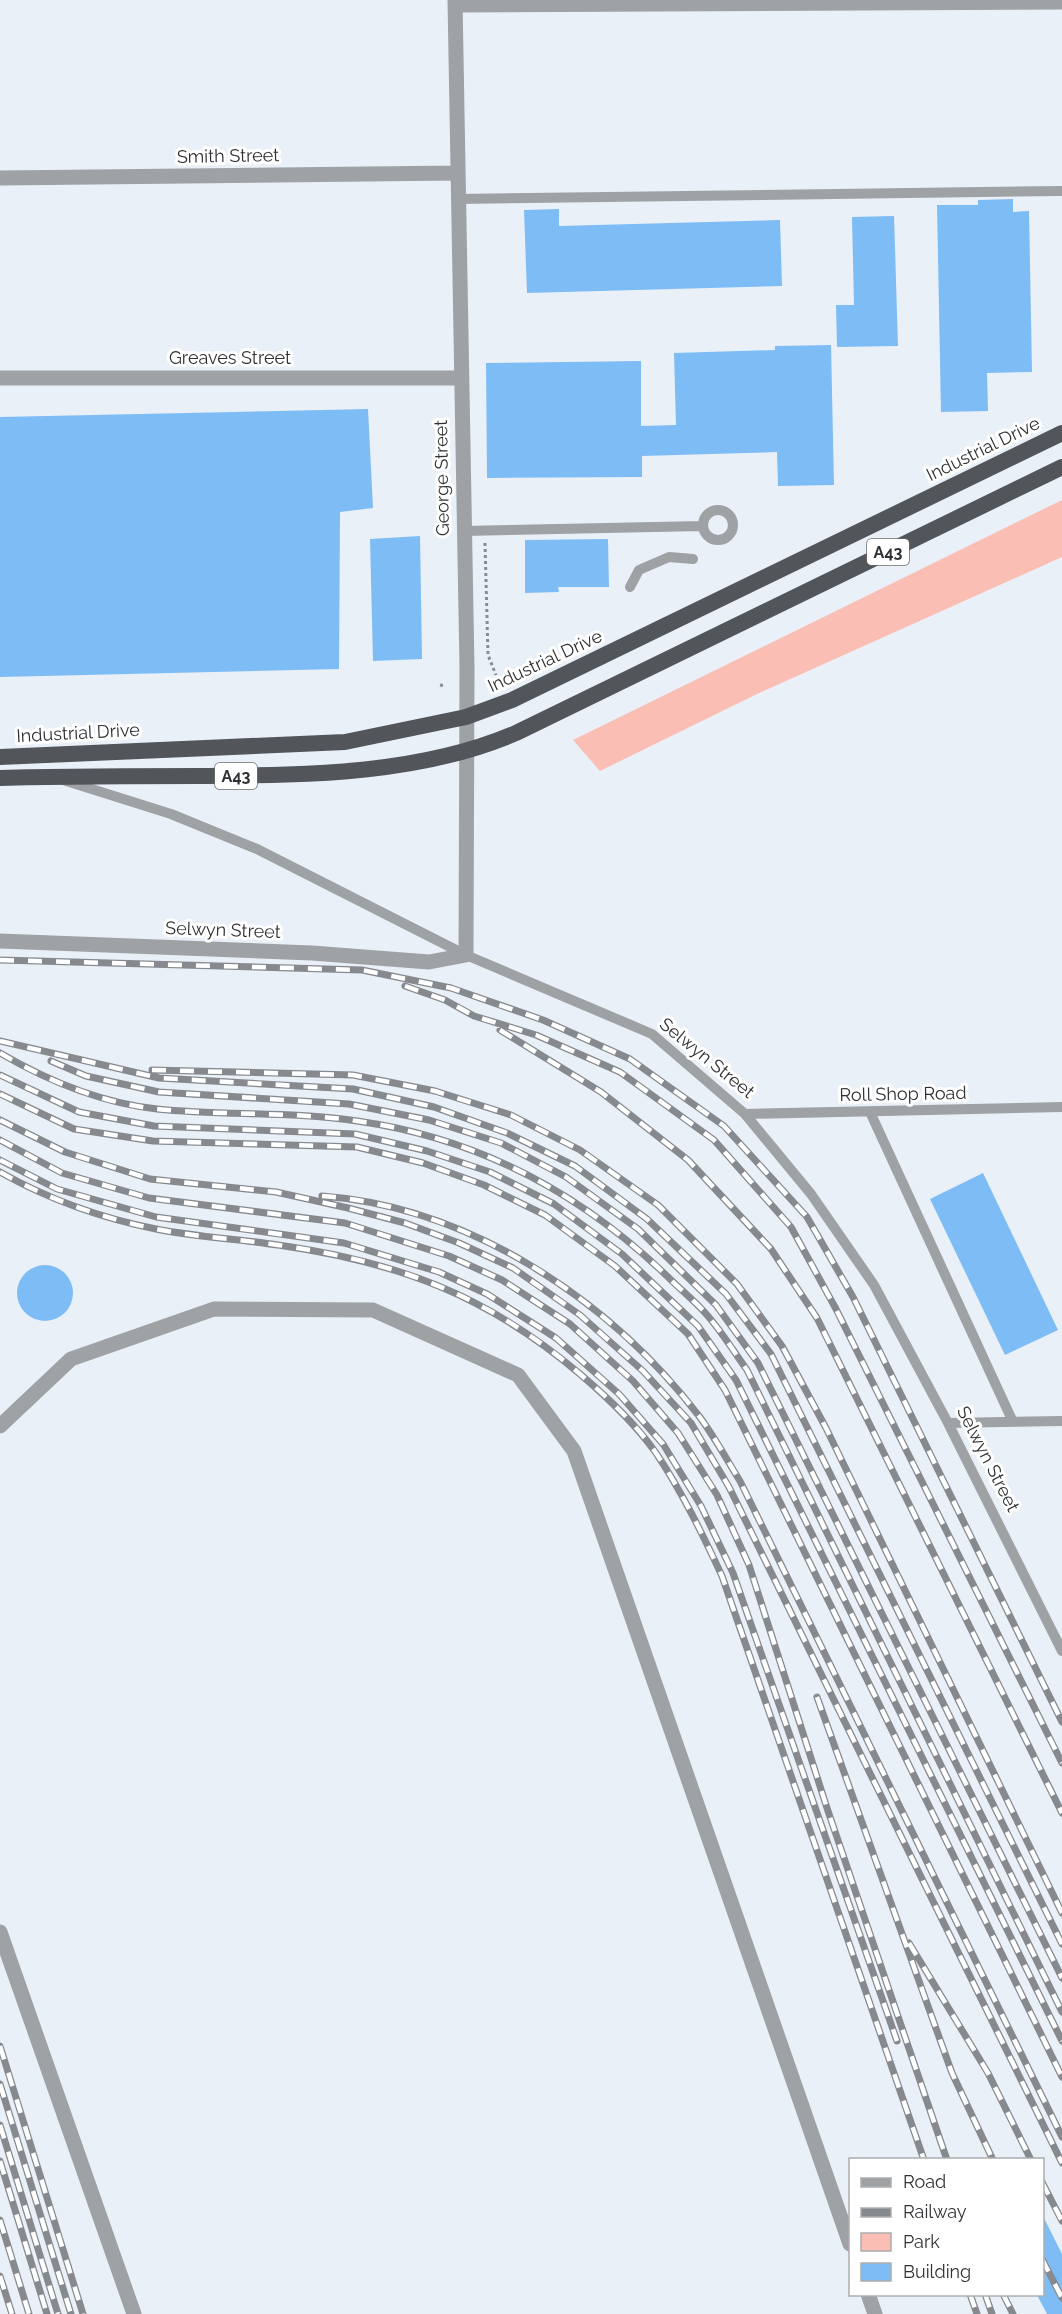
<svg xmlns="http://www.w3.org/2000/svg" width="1062" height="2314" viewBox="0 0 1062 2314" font-family="Raleway,sans-serif">
<style>
.green{fill:#fabeb4}
.building{fill:#7ebcf5}
.lines{fill:none;stroke-linecap:round;stroke-linejoin:round}
.path{stroke:#888c91;stroke-width:3;stroke-dasharray:3 3;stroke-linecap:butt}
.service{stroke:#9fa2a4;stroke-width:10}
.minor{stroke:#9fa2a4;stroke-width:15}
.trunk{stroke:#52565b;stroke-width:16}
.rail-casing{stroke:#868a8f;stroke-width:7}
.rail{stroke:#fff;stroke-width:4.5;stroke-dasharray:14;stroke-linecap:butt}
.labels{text-anchor:middle;stroke-width:6;stroke-linejoin:round;paint-order:stroke}
.shield{fill:#fff;stroke:#6d6f71;stroke-width:1.5}
.shield-label{font-size:16px;font-weight:bold;fill:#2f3134}
.street-label{font-size:18px;fill:#2f3134;stroke:#fff}
</style>
<rect width="100%" height="100%" fill="#eaf0f7"/>
<path class="green" d="M1062,500V557L759,693L600,771L573,740Z"/>
<path class="building" d="M1013,199V212L1029,211L1032,372L987,373L988,411L941,412L937,205H978V200Z
M559,209V226L780,220L782,286L527,293L524,210Z
M894,216L898,346L837,347L836,305H854L852,217Z
M831,345L834,485L778,486L777,452L642,456V477L487,478L486,363L641,361V426L676,425L674,353L775,350V346Z
M368,409L373,508L340,512L339,669L0,677V417Z
M420,536L422,659L373,661L370,539Z
M608,539L609,587H558L559,592L525,593V540Z
M983,1173L1058,1330L1005,1355L930,1199Z
M17 1293a28 28 0 1 1 56 0a28 28 0 1 1-56 0Z
M1042,2214L1062,2254V2314H1047L1037,2295H1042Z"/>
<g class="lines">
<path class="path" d="M485,543L488,655L496,675
M440,685L445,686"/>
<path class="service" d="M457,199L1062,191
M703 525a15 15 0 1 1 30 0a15 15 0 1 1-30 0Z
M463,531L703,526
M630,587L639,570L669,557L693,559
M63,780L171,814L257,849L466,955L652,1034L745,1114L811,1194L874,1285L948,1423L1062,1651
M870,1112L1013,1422
M745,1114L1062,1107
M948,1423L1062,1421"/>
<path class="minor" d="M455,5L1062,2
M0,178L457,173
M0,378H460
M0,941L312,953L429,962L466,955L467,668L455,0
M0,1426L71,1359L214,1309L373,1310L518,1375L574,1451L850,2244
M0,1932L134,2314
M868,2294L875,2314"/>
<path class="trunk" d="M0,757L345,742L466,717L512,700L1062,433
M0,778C67,776 134,776 201,776C305,775 419,775 516,733L1062,467"/>
<defs>
<path id="rail" d="M0,960L362,970L451,988L543,1020L630,1059L724,1126L807,1217L853,1297L1062,1722
M405,986L445,1000L474,1016L536,1035L620,1072L714,1140L791,1227L836,1309L1062,1763
M500,1030L601,1092L688,1160L771,1249L817,1318L1062,1813
M0,1041L159,1078L353,1089L434,1107L507,1133L575,1166L647,1219L726,1294L771,1354L1062,1944
M0,1053C48,1081 102,1103 157,1109C223,1116 291,1111 357,1121C478,1138 581,1193 668,1277C681,1290 696,1302 707,1315C722,1332 734,1352 747,1370L1062,2012
M51,1061L86,1076L159,1092L349,1104L429,1120L501,1143L566,1177L638,1229L716,1305L758,1363L1062,1978
M152,1070L353,1075L435,1091L511,1115L580,1150L658,1205L737,1284L782,1346L826,1428L1062,1913
M0,1075L79,1112L154,1126L355,1134L427,1151L490,1172L554,1204L622,1254L698,1326L736,1380L1062,2041
M0,1094L74,1129L153,1141L357,1147L423,1163L484,1185L545,1215L615,1266L688,1334L725,1390L1062,2077
M0,1120L65,1152L150,1179L276,1192L348,1208L405,1223L459,1243L513,1268L580,1315L643,1371L691,1423L729,1487L1062,2163
M0,1140L62,1173L149,1198L345,1223L449,1256L502,1280L570,1324L633,1381L678,1433L717,1495L749,1565L827,1808L947,2160
M0,1160L57,1189L156,1217L344,1243L439,1272L487,1294L556,1338L619,1394L663,1444L701,1506L733,1573L897,2041
M0,1172C48,1199 101,1218 156,1229C196,1237 238,1239 278,1245C398,1262 487,1295 580,1374C608,1398 635,1423 656,1453C682,1492 702,1533 722,1576L924,2160
M322,1196C470,1207 610,1300 699,1416C714,1436 727,1460 740,1481L1062,2137
M817,1697L952,2073L993,2160
M909,1943L988,2073L1031,2160
M0,2046L83,2314
M0,2084L71,2314
M0,2125L58,2314
M0,2161L47,2314
M1042,2182L1062,2221
M0,2220L29,2314
M1042,2259L1062,2298
M0,2276L12,2314
M970,2294L977,2314
M985,2294L992,2314
M1003,2294L1013,2314"/>
</defs>
<use href="#rail" class="rail-casing"/>
<use href="#rail" class="rail"/>
</g>
<g class="labels">
<g class="shield">
<rect x="867" y="539" width="42" height="26" rx="4.5"/>
<rect x="215" y="763" width="42" height="26" rx="4.5"/>
</g>
<g class="shield-label">
<text x="888" y="558">A43</text>
<text x="236" y="782">A43</text>
</g>
<g class="street-label">
<text transform="translate(228 156) rotate(-1)" y="6">Smith Street</text>
<text x="230" y="364">Greaves Street</text>
<text transform="translate(983 449) rotate(-26)" y="6">Industrial Drive</text>
<text transform="translate(442 478) rotate(-91)" y="6">George Street</text>
<text transform="translate(545 661) rotate(-25)" y="6">Industrial Drive</text>
<text transform="translate(78 733) rotate(-3)" y="6">Industrial Drive</text>
<text transform="translate(223 930) rotate(2)" y="6">Selwyn Street</text>
<text transform="translate(707 1058) rotate(39)" y="6">Selwyn Street</text>
<text transform="translate(903 1094) rotate(-1)" y="6">Roll Shop Road</text>
<text transform="translate(988 1459) rotate(63)" y="6">Selwyn Street</text>
</g>
</g>
<rect x="849" y="2158" width="195" height="138" fill="#ffffff" stroke="#acadae" stroke-width="1.5"/>
<rect x="861" y="2178" width="30" height="9" fill="#9fa2a4" stroke="#acadae" stroke-width="1.5"/>
<text x="903" y="2188" font-size="18" fill="#2f3134">Road</text>
<rect x="861" y="2208" width="30" height="9" fill="#868a8f" stroke="#acadae" stroke-width="1.5"/>
<text x="903" y="2218" font-size="18" fill="#2f3134">Railway</text>
<rect x="861" y="2233" width="30" height="18" fill="#fabeb4" stroke="#acadae" stroke-width="1.5"/>
<text x="903" y="2248" font-size="18" fill="#2f3134">Park</text>
<rect x="861" y="2263" width="30" height="18" fill="#7ebcf5" stroke="#acadae" stroke-width="1.5"/>
<text x="903" y="2278" font-size="18" fill="#2f3134">Building</text>
</svg>
